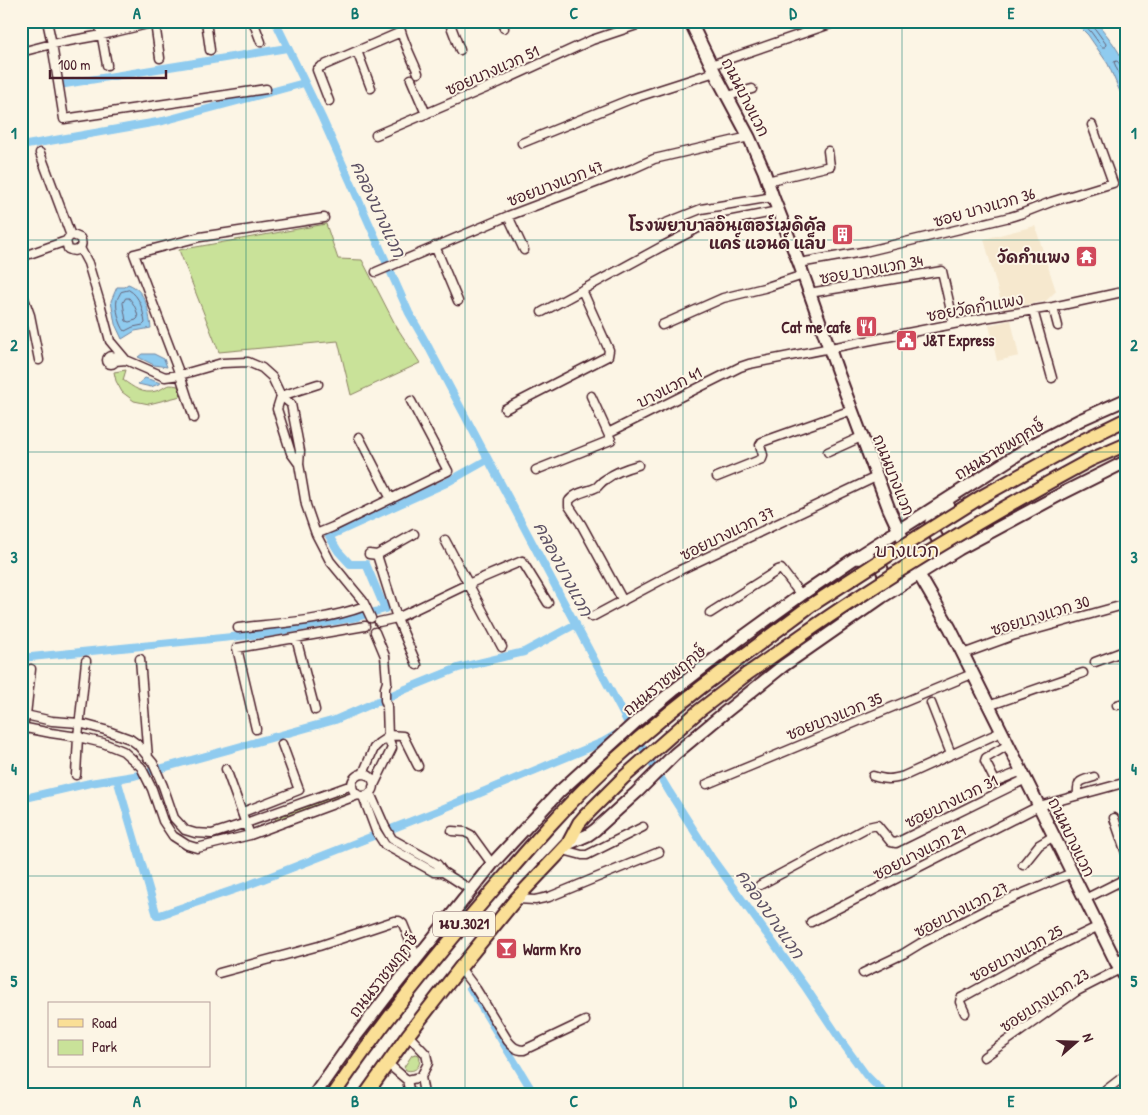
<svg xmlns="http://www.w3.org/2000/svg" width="1148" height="1115" viewBox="0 0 1148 1115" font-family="'Patrick Hand','Playpen Sans Thai',sans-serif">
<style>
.built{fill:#f6e8ce}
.green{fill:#c9e299;stroke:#8a8062}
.water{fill:#8fcbef;stroke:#7386a1}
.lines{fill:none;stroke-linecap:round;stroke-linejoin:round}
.shore{stroke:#666479;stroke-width:1}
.canal{stroke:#8fcbef;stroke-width:8}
.street-casing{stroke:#4a1f2b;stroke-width:11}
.secondary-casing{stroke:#4a1f2b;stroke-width:15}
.primary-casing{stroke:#4a1f2b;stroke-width:16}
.street{stroke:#fcf5e5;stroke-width:8}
.secondary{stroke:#fcf5e5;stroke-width:11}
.primary{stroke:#fadf96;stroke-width:12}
.primary-bridge-casing{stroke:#4a1f2b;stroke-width:16;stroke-linecap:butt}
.primary-bridge{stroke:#fadf96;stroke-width:12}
.grid{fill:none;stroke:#0f766e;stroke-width:1;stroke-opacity:0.55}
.labels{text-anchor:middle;stroke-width:4;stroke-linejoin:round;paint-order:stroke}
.shield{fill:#fcf5e5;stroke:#7f5f63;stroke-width:1}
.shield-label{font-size:15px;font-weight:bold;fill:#4a1f2b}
.street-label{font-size:16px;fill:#4a1f2b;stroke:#fcf5e5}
.poi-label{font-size:16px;font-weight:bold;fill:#4a1f2b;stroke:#fcf5e5;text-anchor:end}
.water-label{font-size:18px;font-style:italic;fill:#5f5366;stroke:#fcf5e5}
.quarter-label{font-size:19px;fill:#4a1f2b;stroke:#fcf5e5}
.neatline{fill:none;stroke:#0f766e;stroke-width:2}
.grid-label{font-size:16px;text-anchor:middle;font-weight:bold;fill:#0f766e}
</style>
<rect width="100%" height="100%" fill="#fcf5e5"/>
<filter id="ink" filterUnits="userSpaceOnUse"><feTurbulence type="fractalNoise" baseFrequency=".02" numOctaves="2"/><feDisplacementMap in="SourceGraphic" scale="10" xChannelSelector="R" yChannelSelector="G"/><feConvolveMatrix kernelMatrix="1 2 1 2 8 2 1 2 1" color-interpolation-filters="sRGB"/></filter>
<g filter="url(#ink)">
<path class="built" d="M1035,226L1056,291L1046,301L1003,309L984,239Z
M1011,320L1019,356L997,361L989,325Z"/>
<path class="green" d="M326,224L338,259L362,260L396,326L420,363L351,395L338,341L219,352L179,250Z
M126,370L123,380C133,387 143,395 156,391C167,388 164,383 178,386L181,396L149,404L134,401L122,392L116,381L114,372Z
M344,793L345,796L276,822L275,818Z
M416,1054L419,1055C422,1065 416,1073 406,1070L404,1067L412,1055Z"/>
<path class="water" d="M1074,21H1095C1105,32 1125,57 1127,72C1128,84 1127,96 1127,108L1108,64L1088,35Z
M128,284C146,290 149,312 151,328L135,331L122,339L115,324L111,301L117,287H124Z
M142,354H154L164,359L167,367L154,365L138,357Z
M145,378L161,383L151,387L138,384Z"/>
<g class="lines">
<path class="shore" d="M1081,21L1091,32L1102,47H1105L1106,44L1093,26L1092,21
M1127,69C1120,69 1121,64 1117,61L1114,62L1127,94
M129,290C140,296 143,310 145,323L143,325L133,327L125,331C120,326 115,307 117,300C117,299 120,294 121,292Z
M126,298H129C134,304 137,310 138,318L136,320L129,322L126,321L123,303Z"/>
<path class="canal" d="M275,21L322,118L409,313L429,348L630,727L670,793L711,857L806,988L844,1045L866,1075L885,1094
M65,84L287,48
M21,146L163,121L304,83
M21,658L263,634L357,617L385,609L366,564H350L338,551L329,536L446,483L487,460
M117,779L157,916L248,885L437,811L603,742L617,734
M21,799L90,783L134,776L335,720L406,689L458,668L524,652L576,624
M470,988L534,1094"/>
<defs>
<path id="street" d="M47,21L52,44L64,119L266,89
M99,21L107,65
M206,21L210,50
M253,21L261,42
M399,21C399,34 413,60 418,73
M449,21L460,50
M501,21L504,28
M155,23L160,58
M357,51L371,88
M21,52L52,44L102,35L160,21
M711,65L839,21
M411,79L426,114
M728,96L752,89
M329,101L317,70L320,67L401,32
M376,135L498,83L592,40L649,21
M522,143L631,99L715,72
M40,153L71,236
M767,181L830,166L828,151
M508,216L524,250
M661,225L701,209L773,197
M435,246L458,301
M80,248L88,263L100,303L110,341L126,360
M21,257L66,241L69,237L73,235L80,238C85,247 77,254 68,249L66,241
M799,263L868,251L1010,217L1023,213L1051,202L1113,183L1092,125
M376,272L508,216L632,169L654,159L749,137
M21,290L30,315L39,360
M809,293L942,271L954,324
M1053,307L1058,326
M1033,310L1052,378
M542,312L661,247L702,226L778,211
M662,325L723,298L764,288L803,275
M107 360a4 4 0 1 1 8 0a4 4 0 1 1-8 0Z
M115,361L126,360L165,377L180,375L222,363L248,362L262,368L272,377L281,396L291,404L300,451L299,464L306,505L316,534L330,561L363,601L371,618
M281,396L277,409L291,453L299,464
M281,396L318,384
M505,409L608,356L609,350L582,290
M194,418L180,375L134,254L200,237L324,218
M608,433L740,367L749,364L984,318L1053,307L1127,291
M359,437L391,499
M828,452L861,437
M536,470L611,440L591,396
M717,477L762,459L763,455L760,445L762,442L852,410
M316,534L333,527L448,471L411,401
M445,540L502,647
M369,554L377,555L414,534
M377,555L397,618L417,665
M623,601L581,524L569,506V501C575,492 588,492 597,487C600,484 602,481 606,479C615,472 627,468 638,465
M710,613L778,570L781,569L801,595
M592,617L680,570L876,477
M379,622L397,618L468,584L522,561L548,603
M238,628C280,623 325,621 365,606
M296,638L315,710
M963,654L1012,636L1127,604
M140,659L148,758
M1095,662L1127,650
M931,703L951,754
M1117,705L1127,702
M988,706L1083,673
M21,714L52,721L79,723L105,730L130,739L137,744L153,763L163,786L174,818L185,830L195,833L212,834L246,823L352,785
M21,727L51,733L78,737L103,743L123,751L141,767L152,789L163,821L173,836L187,845L197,848L250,835L358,795
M256,729L237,648L365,626
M21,730L26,715L31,669
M388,735L403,736L418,766
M1008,745L986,758L985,761L994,779L996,781L999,780L1022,771
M226,769L250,835
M363,774L374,748L379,743L388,737
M352 785a11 11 0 1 1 22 0a11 11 0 1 1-22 0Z
M76,775L78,737L86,661
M873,776C886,780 891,780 904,776L1001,732
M707,784L972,674
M373,787L392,748L388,737L387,706L385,700V688L387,682L385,656L375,632
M370,793L385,827L392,839L437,864L443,872L471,890
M1078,795C1077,780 1080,781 1094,777
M363,796L376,831L385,845L434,872H443
M243,812L299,790L282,744
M1114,818L1127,856
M452,831L465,832L471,835L492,864
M563,850L582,855H587L643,827
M1023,865L1039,845L1054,836
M760,885L868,827L877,825L891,842L896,843L1026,779
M516,899L535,900L549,897L659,852
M1085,899L1127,878
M811,922L1039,806L1127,782
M1116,962L1127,955
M460,968L476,989L508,1041C513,1047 516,1050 524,1050L585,1021
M219,973L319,946L394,921H399L403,924L417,958
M863,973L903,954L921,943L995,905L1072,873
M965,1013L960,1002L961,998L963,997L1039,955L1099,926
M984,1057L1077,991L1120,969
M387,1063L407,1080L421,1077L428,1063L426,1054L408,1035
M421,1077L424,1094
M407,1080L410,1094
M1101,1094L1127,1074"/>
<path id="secondary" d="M690,21L717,77L749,137L764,171L773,197L799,263L837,370L889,509L921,578L950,628L1039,806L1116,962L1127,980
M948,504L934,517L931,522C934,533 937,546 951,545
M855,558L871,559L876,561L881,567L886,580L885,587
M568,844L588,835L595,830L637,792L675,754L723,714L783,666L882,597L959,549L1063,493L1127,461
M315,1094L353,1040L387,996L492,864L559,792L639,719L673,691L740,639L801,595L855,558L1034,444L1082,419L1127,399"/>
<path id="primary" d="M1084,440L1127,419
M1090,460L1127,444
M334,1094C382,1023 436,956 493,890C530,847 567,804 609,765C649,728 691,694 735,662
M366,1094L408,1035L460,968L516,899L568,844L579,823L585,816L623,778L700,710L747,674"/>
</defs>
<use href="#street" class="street-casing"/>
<use href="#secondary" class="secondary-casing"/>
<use href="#primary" class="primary-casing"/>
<use href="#street" class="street"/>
<use href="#secondary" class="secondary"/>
<use href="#primary" class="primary"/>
<defs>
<path id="primary-bridge" d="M735,662L810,606L878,562L981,497L1084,440
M747,674C783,649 819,622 857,598C932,549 1010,503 1090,460"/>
</defs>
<use href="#primary-bridge" class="primary-bridge-casing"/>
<use href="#primary-bridge" class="primary-bridge"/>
</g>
</g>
<path class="grid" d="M246,21V1094M465,21V1094M683,21V1094M902,21V1094M21,240H1127M21,452H1127M21,664H1127M21,876H1127"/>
<defs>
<symbol id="building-square" viewBox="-11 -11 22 22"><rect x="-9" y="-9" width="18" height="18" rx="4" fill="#d1495b" stroke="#fcf5e5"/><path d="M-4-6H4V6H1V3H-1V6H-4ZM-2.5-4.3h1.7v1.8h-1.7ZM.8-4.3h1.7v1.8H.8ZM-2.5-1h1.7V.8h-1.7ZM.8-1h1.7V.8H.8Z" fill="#fff"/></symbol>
<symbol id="temple-square" viewBox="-11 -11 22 22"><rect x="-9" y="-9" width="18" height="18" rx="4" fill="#d1495b" stroke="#fcf5e5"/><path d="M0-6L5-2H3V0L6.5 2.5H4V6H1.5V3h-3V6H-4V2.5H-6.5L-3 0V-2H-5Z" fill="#fff"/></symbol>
<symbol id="restaurant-square" viewBox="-11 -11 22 22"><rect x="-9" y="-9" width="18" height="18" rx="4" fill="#d1495b" stroke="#fcf5e5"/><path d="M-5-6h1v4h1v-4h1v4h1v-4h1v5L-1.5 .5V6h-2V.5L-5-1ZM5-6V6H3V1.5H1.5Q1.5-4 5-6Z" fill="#fff"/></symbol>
<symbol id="civic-square" viewBox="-11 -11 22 22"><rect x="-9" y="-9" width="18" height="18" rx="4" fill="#d1495b" stroke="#fcf5e5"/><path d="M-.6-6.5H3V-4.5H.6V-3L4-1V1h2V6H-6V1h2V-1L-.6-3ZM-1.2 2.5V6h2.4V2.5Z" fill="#fff"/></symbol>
<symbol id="bar-square" viewBox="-11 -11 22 22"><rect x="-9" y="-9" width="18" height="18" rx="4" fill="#d1495b" stroke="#fcf5e5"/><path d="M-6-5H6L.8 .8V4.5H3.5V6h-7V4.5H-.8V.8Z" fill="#fff"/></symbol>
</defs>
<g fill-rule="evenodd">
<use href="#building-square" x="830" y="222" width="25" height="25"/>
<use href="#temple-square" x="1074" y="244" width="25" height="25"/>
<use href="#restaurant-square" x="854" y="314" width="25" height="25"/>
<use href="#civic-square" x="894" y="328" width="25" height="25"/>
<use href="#bar-square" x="494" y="936" width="25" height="25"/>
</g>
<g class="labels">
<rect class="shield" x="433" y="911.5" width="62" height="25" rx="4"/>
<g class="shield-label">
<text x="464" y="929">นบ.3021</text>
</g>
<g class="street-label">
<text transform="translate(492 70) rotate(-24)" y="6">ซอยบางแวก 51</text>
<text transform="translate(746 97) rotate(63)" y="6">ถนนบางแวก</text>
<text transform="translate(555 183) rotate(-21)" y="6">ซอยบางแวก 47</text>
<text transform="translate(984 207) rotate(-16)" y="6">ซอย บางแวก 36</text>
<text transform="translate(871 269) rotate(-10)" y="6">ซอย บางแวก 34</text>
<text transform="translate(975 307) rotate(-10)" y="6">ซอยวัดกำแพง</text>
<text transform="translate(669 387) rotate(-27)" y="6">บางแวก 41</text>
<text transform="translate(999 449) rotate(-31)" y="6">ถนนราชพฤกษ์</text>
<text transform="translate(894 475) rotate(68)" y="6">ถนนบางแวก</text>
<text transform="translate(727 533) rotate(-26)" y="6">ซอยบางแวก 37</text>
<text transform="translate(1040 615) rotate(-17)" y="6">ซอยบางแวก 30</text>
<text transform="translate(664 680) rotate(-39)" y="6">ถนนราชพฤกษ์</text>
<text transform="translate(834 716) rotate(-22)" y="6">ซอยบางแวก 35</text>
<text transform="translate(951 801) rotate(-26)" y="6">ซอยบางแวก 31</text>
<text transform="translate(1072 837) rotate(64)" y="6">ถนนบางแวก</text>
<text transform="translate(919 852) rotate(-27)" y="6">ซอยบางแวก 29</text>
<text transform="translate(961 909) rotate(-27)" y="6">ซอยบางแวก 27</text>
<text transform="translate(1016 953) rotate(-28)" y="6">ซอยบางแวก 25</text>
<text transform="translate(383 975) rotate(-52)" y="6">ถนนราชพฤกษ์</text>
<text transform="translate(1044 1000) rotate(-33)" y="6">ซอยบางแวก 23</text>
</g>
<g class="poi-label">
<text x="826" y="231">โรงพยาบาลอินเตอร์เมดิคัล<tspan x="826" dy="18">แคร์ แอนด์ แล็บ</tspan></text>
<text x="1070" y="263">วัดกำแพง</text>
<text x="851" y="333">Cat me cafe</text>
<text x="923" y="346" text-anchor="start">J&amp;T Express</text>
<text x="523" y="955" text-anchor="start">Warm Kro</text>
</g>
<g class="water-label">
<text transform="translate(378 209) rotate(65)" y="6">คลองบางแวก</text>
<text transform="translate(563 569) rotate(62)" y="6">คลองบางแวก</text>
<text transform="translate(770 914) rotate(55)" y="6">คลองบางแวก</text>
</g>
<g class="quarter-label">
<text x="907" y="557">บางแวก</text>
</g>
</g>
<rect width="1148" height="1115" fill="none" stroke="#fcf5e5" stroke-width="55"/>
<rect x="48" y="1002" width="162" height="65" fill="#fcf5e5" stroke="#b59f9b"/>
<rect x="58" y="1019" width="25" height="8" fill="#fadf96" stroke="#b59f9b"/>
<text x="92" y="1028" font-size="15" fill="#4a1f2b">Road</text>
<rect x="58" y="1040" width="25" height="15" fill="#c9e299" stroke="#b59f9b"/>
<text x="92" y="1052" font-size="15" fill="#4a1f2b">Park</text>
<g transform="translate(1076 1042) rotate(70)" stroke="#fcf5e5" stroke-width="4" paint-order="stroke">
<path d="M0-4L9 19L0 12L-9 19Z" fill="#4a1f2b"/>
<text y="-8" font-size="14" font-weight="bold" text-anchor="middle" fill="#4a1f2b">N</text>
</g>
<path d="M50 70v8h116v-8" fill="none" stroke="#4a1f2b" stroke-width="2.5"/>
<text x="58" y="70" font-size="15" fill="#4a1f2b" stroke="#fcf5e5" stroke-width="4" paint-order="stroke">100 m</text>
<rect x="28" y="28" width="1092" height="1060" class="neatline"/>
<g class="grid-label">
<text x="137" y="19">A</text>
<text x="355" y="19">B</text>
<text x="574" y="19">C</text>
<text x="793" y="19">D</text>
<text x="1011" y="19">E</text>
<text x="14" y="139">1</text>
<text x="1134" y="139">1</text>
<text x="14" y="351">2</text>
<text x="1134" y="351">2</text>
<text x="14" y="563">3</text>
<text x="1134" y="563">3</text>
<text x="14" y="775">4</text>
<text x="1134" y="775">4</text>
<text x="14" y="987">5</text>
<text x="1134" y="987">5</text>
<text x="137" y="1107">A</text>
<text x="355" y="1107">B</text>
<text x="574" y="1107">C</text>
<text x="793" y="1107">D</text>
<text x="1011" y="1107">E</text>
</g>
</svg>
